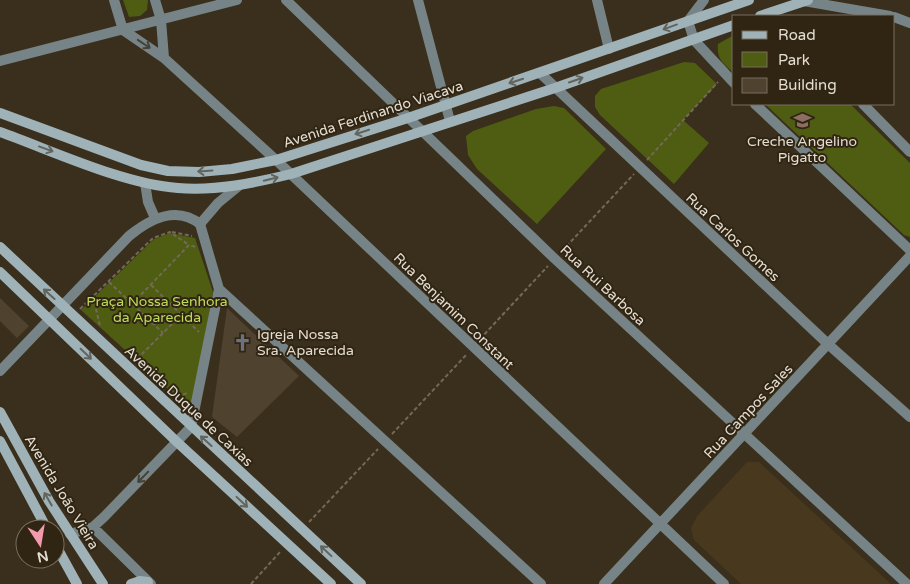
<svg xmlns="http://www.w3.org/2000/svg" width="910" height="584" viewBox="0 0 910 584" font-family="'Varela Round',sans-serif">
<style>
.built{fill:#47381e}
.green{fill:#4e5d11}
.building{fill:#4f4330}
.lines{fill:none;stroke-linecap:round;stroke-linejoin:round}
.path{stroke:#736959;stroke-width:2;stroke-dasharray:4 2.5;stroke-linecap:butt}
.street{stroke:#778487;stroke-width:10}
.secondary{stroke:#9fb2b8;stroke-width:10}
.oneway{stroke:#62645d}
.oneway2{stroke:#454236}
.labels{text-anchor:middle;stroke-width:4;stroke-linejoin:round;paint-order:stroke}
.street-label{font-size:14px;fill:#e4ddd2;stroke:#302513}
.poi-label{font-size:14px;fill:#e4ddd2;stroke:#302513}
.park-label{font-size:14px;fill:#bddc59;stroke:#302513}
</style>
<rect width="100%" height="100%" fill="#3a2f1c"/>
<path class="built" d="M747,462H759L891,584H741L694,540L691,528L697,516Z"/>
<path class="green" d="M123,0H148L147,10L140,16L129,17Z
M734,35V73C724,64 716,59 718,44Z
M684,62L695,63L717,84L683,120L709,143L674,184L600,115L595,107V96L601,89Z
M765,104H850L910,163V237L904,235Z
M554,106L564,108L606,149L537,224L477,169L468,155L466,136L473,131L536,109Z
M170,233L195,238L213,292L191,410L81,310L154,239Z"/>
<path class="building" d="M0,298L29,326L17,338L0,321Z
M227,308L299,376L237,437L212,417Z"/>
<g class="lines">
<path class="path" d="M647,160L718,82
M172,232L192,236
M562,251L634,174
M109,282L163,333
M151,285L199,332
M93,296L100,326
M132,304L189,245L196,247
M80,309L153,238L170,232L189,245
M480,339L548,266
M137,359L181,315
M177,397L187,393
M392,434L467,354
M309,522L378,449
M251,584L280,552"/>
<path class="street" d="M114,0L123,30L164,58L276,160L724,584
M155,0L161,20L164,58
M286,0L555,259L907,584
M418,0L450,121
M597,0L609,49
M704,0L688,21L694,40L734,83
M804,1L890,16
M894,17L910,23
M0,61L237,0
M540,73L829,345L910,417
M755,104L910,250
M863,104L910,152
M145,183L148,202L155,218
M200,224L218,203L240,185
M219,289L541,584
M0,371L129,236C150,219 176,205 200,224
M93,527L151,584
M70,534L93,527L104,517L191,427L219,289L200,224
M604,584L910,256"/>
<path class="secondary" d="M760,16L808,0
M0,113L141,165L168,171L199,172L232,169L276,160L408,118L749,0
M0,132C53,151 123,184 178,188C217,191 254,183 291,174L555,88L734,25
M0,247L361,584
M0,272L177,442L331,584
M0,412L49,501L103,584
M0,441L47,529
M55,544L77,584
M131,584L140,581L148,582"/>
</g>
<defs><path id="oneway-shaft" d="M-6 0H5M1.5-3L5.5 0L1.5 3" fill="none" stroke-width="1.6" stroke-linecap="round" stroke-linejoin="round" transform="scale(1.25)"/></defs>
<g class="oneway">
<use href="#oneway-shaft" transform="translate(670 27) rotate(160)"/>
<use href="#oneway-shaft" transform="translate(576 80) rotate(-19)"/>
<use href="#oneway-shaft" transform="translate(516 81) rotate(162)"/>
<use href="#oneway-shaft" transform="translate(362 132) rotate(162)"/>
<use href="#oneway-shaft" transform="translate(46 149) rotate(20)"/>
<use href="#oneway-shaft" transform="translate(205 171) rotate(176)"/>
<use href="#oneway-shaft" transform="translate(271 179) rotate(-14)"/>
<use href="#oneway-shaft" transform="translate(49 294) rotate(-138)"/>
<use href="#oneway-shaft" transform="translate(86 354) rotate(44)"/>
<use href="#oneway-shaft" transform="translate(206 441) rotate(-138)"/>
<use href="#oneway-shaft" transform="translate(48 499) rotate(-120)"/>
<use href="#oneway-shaft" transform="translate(242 502) rotate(43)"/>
<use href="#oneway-shaft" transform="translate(326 551) rotate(-137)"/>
</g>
<g class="oneway2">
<use href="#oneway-shaft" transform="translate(144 44) rotate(34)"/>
<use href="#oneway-shaft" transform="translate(143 477) rotate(134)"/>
</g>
<defs>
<symbol id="school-bare" viewBox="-9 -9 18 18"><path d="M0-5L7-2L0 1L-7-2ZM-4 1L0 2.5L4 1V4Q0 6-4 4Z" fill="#8d6e63" stroke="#302513" stroke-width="2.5" paint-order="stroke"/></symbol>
<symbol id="church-bare" viewBox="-9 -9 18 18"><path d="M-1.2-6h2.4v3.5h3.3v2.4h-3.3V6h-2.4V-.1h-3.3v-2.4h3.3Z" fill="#6b7280" stroke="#302513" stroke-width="2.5" paint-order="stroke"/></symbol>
</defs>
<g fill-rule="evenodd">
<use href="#school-bare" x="790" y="108" width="25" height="25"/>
<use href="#church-bare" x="230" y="330" width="25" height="25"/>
</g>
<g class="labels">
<g class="street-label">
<text transform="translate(373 114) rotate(-18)" y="5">Avenida Ferdinando Viacava</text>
<text transform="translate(733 237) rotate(43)" y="5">Rua Carlos Gomes</text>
<text transform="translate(603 285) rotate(43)" y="5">Rua Rui Barbosa</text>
<text transform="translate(454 311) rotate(44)" y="5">Rua Benjamim Constant</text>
<text transform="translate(189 406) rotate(43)" y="5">Avenida Duque de Caxias</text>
<text transform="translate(748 411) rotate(-47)" y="5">Rua Campos Sales</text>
<text transform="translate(62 492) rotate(59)" y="5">Avenida João Vieira</text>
</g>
<g class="poi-label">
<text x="802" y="146">Creche Angelino<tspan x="802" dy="16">Pigatto</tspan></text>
<text x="257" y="339" text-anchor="start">Igreja Nossa<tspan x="257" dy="16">Sra. Aparecida</tspan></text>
</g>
<g class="park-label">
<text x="157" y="306">Praça Nossa Senhora<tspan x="157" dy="16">da Aparecida</tspan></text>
</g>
</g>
<rect x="732" y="15" width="162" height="90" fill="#302513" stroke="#786f5f"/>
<rect x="742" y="31" width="25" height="8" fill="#9fb2b8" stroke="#786f5f"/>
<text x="778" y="40" font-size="15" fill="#e4ddd2">Road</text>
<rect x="742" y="52" width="25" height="15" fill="#4e5d11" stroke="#786f5f"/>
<text x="778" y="65" font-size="15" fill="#e4ddd2">Park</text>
<rect x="742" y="78" width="25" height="15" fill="#4f4330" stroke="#786f5f"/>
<text x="778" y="90" font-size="15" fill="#e4ddd2">Building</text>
<g transform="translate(40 544) rotate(168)"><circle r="24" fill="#302513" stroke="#786f5f"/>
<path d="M0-4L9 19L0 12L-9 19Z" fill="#f29aae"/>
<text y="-8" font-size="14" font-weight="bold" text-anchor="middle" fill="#e4ddd2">N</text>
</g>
</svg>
